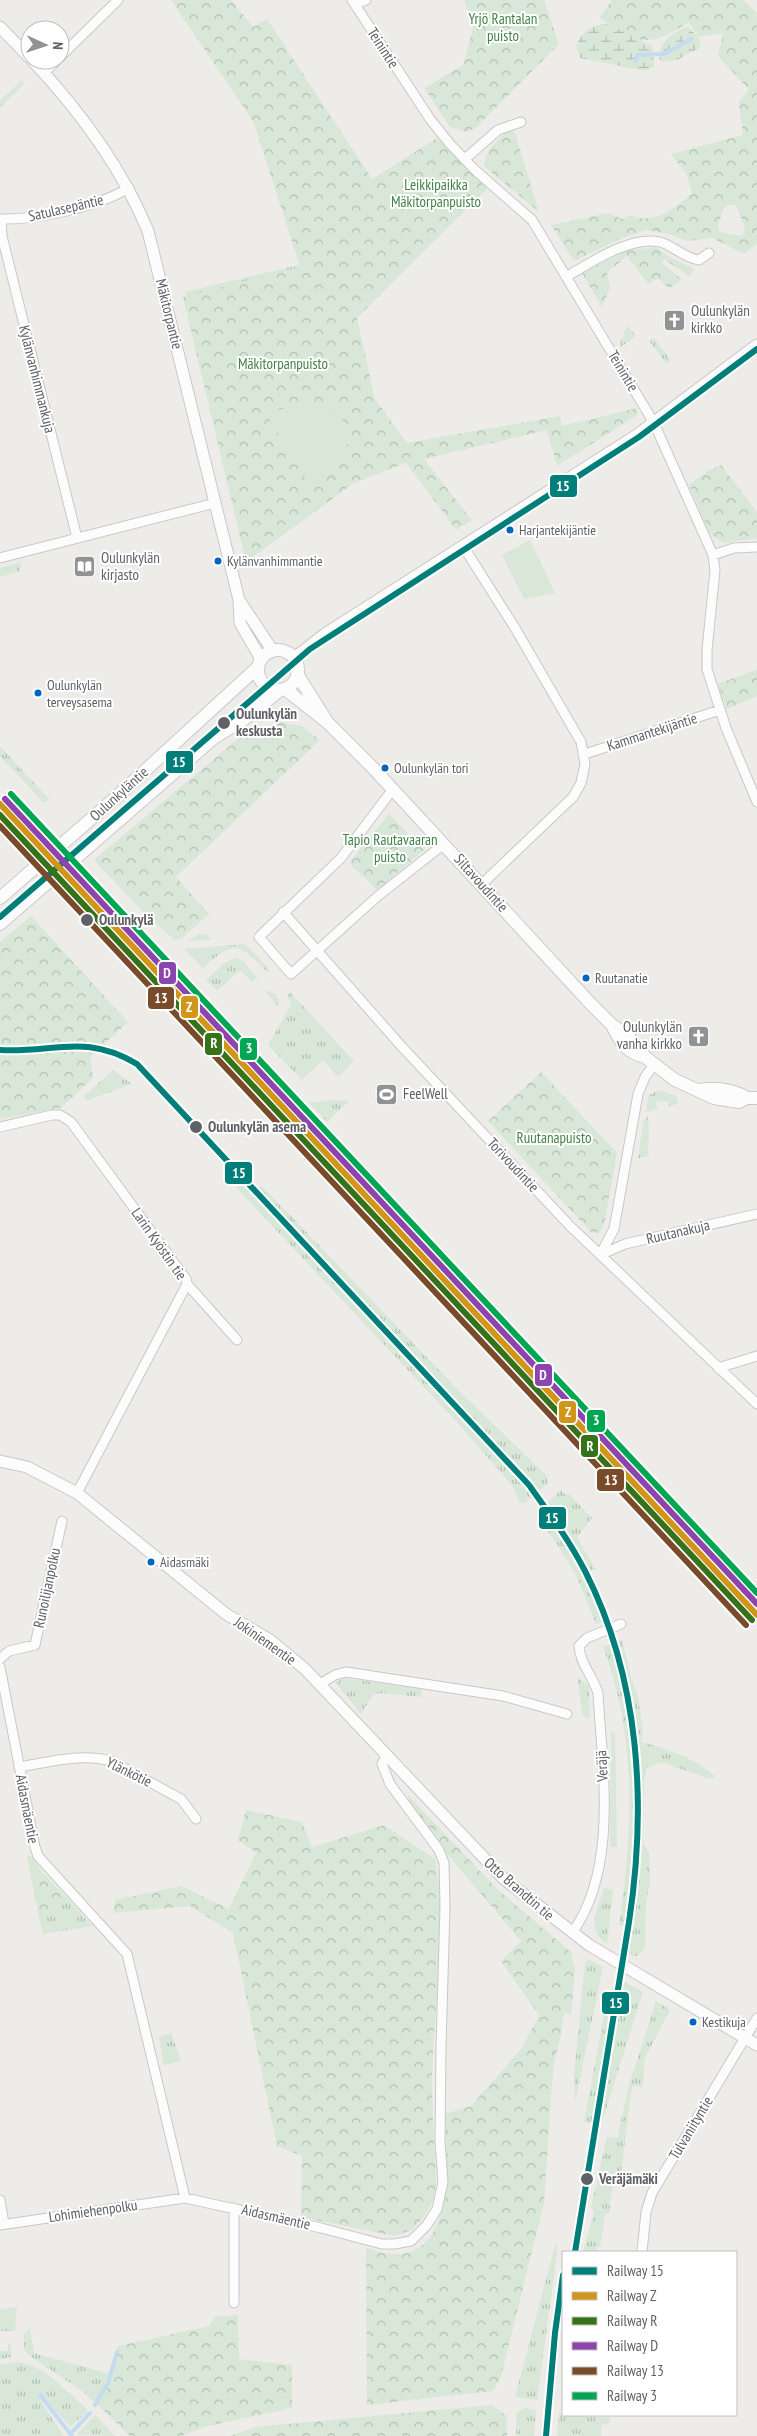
<svg xmlns="http://www.w3.org/2000/svg" width="757" height="2436" viewBox="0 0 757 2436" font-family="'PT Sans Narrow',sans-serif">
<style>
.grass{fill:url(#grass-tufts)}
.forest{fill:url(#forest-crowns);fill-rule:evenodd}
.wetland{fill:url(#wetland-marsh)}
.pitch{fill:#d8e7d7}
.lines{fill:none;stroke-linecap:round;stroke-linejoin:round}
.stream{stroke:#c3dcf1;stroke-width:4}
.minor-casing{stroke:#c8c8c8;stroke-width:11}
.tertiary-casing{stroke:#c8c8c8;stroke-width:13}
.secondary-casing{stroke:#cacaca;stroke-width:14}
.minor{stroke:#fcfcfc;stroke-width:9}
.tertiary{stroke:#fcfcfc;stroke-width:11}
.secondary{stroke:#fcfcfc;stroke-width:12}
.rail-casing{stroke:#e3e3e2;stroke-width:5.5}
.rail{stroke:#fff;stroke-width:4;stroke-dasharray:11;stroke-linecap:butt}
.rail-1-casing{stroke:#fff;stroke-width:10}
.rail-2-casing{stroke:#fff;stroke-width:10}
.rail-3-casing{stroke:#fff;stroke-width:10}
.rail-4-casing{stroke:#fff;stroke-width:10}
.rail-5-casing{stroke:#fff;stroke-width:10}
.rail-6-casing{stroke:#fff;stroke-width:10}
.rail-1{stroke:#007e79;stroke-width:6}
.rail-2{stroke:#d19519;stroke-width:6}
.rail-3{stroke:#357219;stroke-width:6}
.rail-4{stroke:#8e44ad;stroke-width:6}
.rail-5{stroke:#7a4b2a;stroke-width:6}
.rail-6{stroke:#00a651;stroke-width:6}
.bus-dot{fill:#0065bd;stroke:#fff;stroke-width:2}
.stop-dot{fill:#5e6165;stroke:#fff;stroke-width:2}
.labels{text-anchor:middle;stroke-width:4;stroke-linejoin:round;paint-order:stroke}
.bus-label{font-size:14px;fill:#5e6165;stroke:#fff;text-anchor:start}
.park-label{font-size:15px;fill:#418246;stroke:#fff}
.street-label{font-size:15px;fill:#5e6165;stroke:#fff}
.poi-label{font-size:15px;fill:#5e6165;stroke:#fff;text-anchor:start}
.stop-label{font-size:15px;font-weight:bold;fill:#5e6165;stroke:#fff;text-anchor:start}
.line-badge{stroke:#fff;stroke-width:2}
.badge-label{font-size:14px;text-anchor:middle;font-weight:bold;fill:#fff}
</style>
<defs>
<pattern id="grass-tufts" width="24" height="20" patternUnits="userSpaceOnUse" patternTransform="scale(1.25)"><rect width="24" height="20" fill="#d8e7d7"/><path d="M3 7l-1-3M5 7V3M7 7l1-3M15 17l-1-3M17 17v-4M19 17l1-3" fill="none" stroke="#b2bfb2"/></pattern>
<pattern id="forest-crowns" width="20" height="18" patternUnits="userSpaceOnUse" patternTransform="scale(1.25)"><rect width="20" height="18" fill="#d8e7d7"/><path d="M2 6a3 3 0 1 1 6 0M12 15a3 3 0 1 1 6 0" fill="none" stroke="#b2bfb2"/></pattern>
<pattern id="wetland-marsh" width="20" height="14" patternUnits="userSpaceOnUse" patternTransform="scale(1.25)"><rect width="20" height="14" fill="#d8e7d7"/><path d="M1 5h8M5 5V1M11 12h8M15 12V8" fill="none" stroke="#b2bfb2"/></pattern>
</defs>
<rect width="100%" height="100%" fill="#edece9"/>
<path class="grass" d="M22,80L25,83L0,108V101Z
M298,265L306,266L310,270L187,298L185,292Z
M628,326L636,336L621,347L620,340L625,336L624,331Z
M654,338L671,361L666,363L649,341Z
M21,562L20,571L0,577V568Z
M0,746L49,799L46,802H43L0,756Z
M199,934L207,935L212,940L188,941Z
M245,944L269,969L268,973C239,943 235,939 203,968L184,949Z
M236,958L244,962L257,978L252,982L240,970L217,991L206,980L226,962Z
M264,990C273,992 281,995 278,1007Z
M290,992L354,1061L338,1077L323,1060L302,1080L268,1045L291,1005L287,996Z
M113,1070L132,1084L86,1101L84,1096Z
M659,1090L676,1096L678,1104L669,1106L667,1101L657,1102L656,1106L659,1108L646,1112L649,1095Z
M333,1100L349,1101L327,1122L309,1103Z
M648,1116L649,1141L647,1142L649,1156L638,1158L644,1119Z
M241,1171L258,1188L262,1186L462,1394L546,1475L548,1483L545,1486L525,1503L520,1502L512,1485L453,1418L230,1181Z
M561,1490L566,1495L569,1494L592,1518L577,1537L595,1569L590,1570L609,1619L596,1624L575,1573L553,1538L536,1517L538,1512Z
M622,1640L633,1685L637,1692L643,1729L641,1742C667,1748 695,1759 715,1776L714,1779L707,1778L661,1762L647,1768L644,1780L643,1844L649,1852L650,1882L646,1903L645,1948L637,1956L629,1955L631,1927L619,1925C633,1833 637,1735 603,1647Z
M577,1677L589,1686L590,1718L583,1716Z
M343,1678L421,1689L422,1697L380,1693L373,1695L361,1714L336,1683Z
M611,1732L615,1733L617,1847H610Z
M27,1856H31L42,1872L31,1877Z
M604,1888L613,1890L607,1944C584,1928 599,1908 604,1888Z
M67,1898L92,1926L43,1934L38,1912L52,1911Z
M588,1959L603,1967L575,2102L574,2075L585,1962Z
M623,1981L643,1992L603,2119L599,2125L584,2122L608,1993L620,1995Z
M656,2001L670,2010L644,2060L643,2087L632,2086L620,2180H613L609,2214H605L600,2247H597L596,2252H583L594,2212L591,2208L607,2137L617,2138L629,2085Z
M171,2033L181,2061L164,2065L159,2037Z
M556,2242L557,2254L537,2400L515,2397Z
M17,2307L15,2331H0V2310Z
M30,2328L34,2353L110,2374L99,2406L82,2391L30,2356L24,2350V2334Z
M8,2344L11,2345V2357L0,2359V2351H8Z
M18,2362C44,2365 67,2392 86,2408L87,2412L70,2427L41,2394H39L40,2400L64,2436H0V2364Z
M525,2408L536,2410L534,2436H516L517,2412Z
M559,2412L563,2415L611,2418L608,2424L601,2425V2436H557Z
M95,2415L115,2436L76,2435Z"/>
<path class="forest" d="M171,0H231L253,27L267,19L372,179L437,138L487,189L357,318L375,399L407,443L560,416L562,426L637,408V415L557,466L547,430L424,459L472,520L456,530L406,463L354,483L246,562L183,297L300,267L254,123Z
M464,0H544L559,44L477,127L467,132L450,127L424,88L463,65L473,28Z
M612,0H743L757,13V244L744,254L712,238L687,241L670,234L646,230L622,238L574,261L551,225L608,213L622,219L630,215C654,226 675,208 692,193L686,173L671,154L743,135L739,102L749,90L718,56L723,33L698,37L689,22C644,50 642,43 599,18ZM727,205H736L745,227L742,236L720,232L718,227L722,212Z
M511,128L516,136L539,212L485,167C484,149 499,139 511,128Z
M656,247L666,255L692,268L694,270L689,276L664,259L662,264L682,279L669,289L658,278L648,284L627,256L607,273L610,288L602,307L582,273L625,251Z
M721,465L757,512V538L724,543L710,534L689,485L706,472Z
M757,669V696L727,709L718,684Z
M277,722L301,726L320,740L176,877L209,914L181,939L175,940L147,916L94,860L239,738Z
M389,814L424,850L377,890L349,863Z
M31,916L128,1022L90,1057L93,1078L61,1108L0,1119V942Z
M541,1072L617,1153L604,1225L599,1233L591,1232L488,1121Z
M408,1795L496,1888L571,1952L575,1968L571,2015L564,2012L561,2035L553,2067L544,2203L501,2377L493,2391L367,2405L366,2248C374,2250 383,2253 392,2254C457,2258 447,2155 445,2114L471,2106L522,2048L539,2015L501,1961L521,1941L448,1855L437,1837L408,1803Z
M246,1810L302,1822L312,1847L384,1825L435,1859C449,1932 433,2007 432,2081C432,2115 435,2150 436,2184L433,2200L425,2215L412,2230L394,2236L301,2217L302,2156L277,2146L233,1933L190,1906L114,1913L115,1900L181,1886L229,1909L256,1853L238,1840Z
M42,1872L67,1898L52,1911L38,1912L31,1877Z
M238,2315L239,2359L292,2365V2408L204,2427L181,2436H130L99,2406L118,2346L210,2326L214,2317Z
M492,2405L507,2416V2436H229L256,2427Z"/>
<path class="wetland" d="M608,24L653,46L654,67L644,71L580,58L576,48C579,33 593,23 608,24Z
M688,27L698,37L701,47L677,60L662,62L659,59C659,42 672,32 688,27Z"/>
<path class="pitch" d="M323,402C363,421 351,477 309,484L265,412Z
M530,540L555,593L524,599L502,555Z"/>
<g class="lines">
<path class="stream" d="M636,61L637,55L664,54L691,39
M40,2395L72,2436
M95,2405L108,2383L117,2352
M70,2434L90,2413"/>
<defs>
<path id="minor" d="M352,0L430,119L450,144L475,170L532,220L654,423L713,555L715,570L707,650V669L726,728L757,802
M355,5L366,0
M60,57L118,0
M44,73L57,60
M465,159L498,130L521,122
M0,219C37,220 97,207 129,188
M1,219L2,236L77,538
M566,277C590,263 631,235 660,242C674,246 684,258 699,260L709,253
M463,546L515,628L581,742L585,764L581,783L573,797L482,884
M713,555L734,548L757,547
M0,558L215,503
M585,754L720,710
M393,789L341,858L259,937L291,974L378,896L444,844
M283,912L403,1048L570,1226L757,1404
M0,1127L52,1115H60L71,1122L186,1279L187,1284L77,1493
M600,1255L614,1229L638,1094L645,1077L654,1065
M600,1255L625,1244L757,1214
M187,1284L237,1340
M718,1368L757,1356
M0,1659L9,1651L35,1645L62,1521
M0,1667L35,1847L38,1856L127,1954L185,2198
M320,1684L335,1675L346,1672L503,1696L567,1714
M19,1767C50,1762 80,1753 111,1761L181,1799L196,1819
M572,1933C619,1868 602,1768 598,1693C593,1676 580,1664 579,1646L587,1638L621,1624
M0,2200L4,2224
M234,2208V2303
M0,2225L185,2198L321,2228L382,2244H394L411,2241L427,2225L437,2209L443,2182L440,2141L441,2047L445,1907L444,1863L439,1850L390,1784L382,1764L386,1756
M642,2252L646,2212L652,2193L757,2018"/>
<path id="tertiary" d="M0,27L30,58
M32,60C80,111 121,166 148,231L239,600L240,623L261,659
M239,600L273,651
M294,658L325,634L637,435L757,345
M0,1461L27,1467L77,1493L226,1614L270,1640L305,1669L504,1879L589,1945L757,2045"/>
<path id="secondary" d="M258 670a20 20 0 1 1 40 0a20 20 0 1 1-40 0Z
M297,674L326,720
M285,689L327,722L373,768L590,1003L612,1025L629,1037L645,1057L675,1080L714,1098L739,1102L747,1098H757
M0,898L114,799L257,668
M0,924L215,737L243,720L280,690
M613,1027C621,1043 627,1053 645,1057
M700,1090C715,1087 735,1090 747,1098"/>
</defs>
<use href="#minor" class="minor-casing"/>
<use href="#tertiary" class="tertiary-casing"/>
<use href="#secondary" class="secondary-casing"/>
<use href="#minor" class="minor"/>
<use href="#tertiary" class="tertiary"/>
<use href="#secondary" class="secondary"/>
<defs>
<path id="rail" d="M495,1313L561,1396L657,1508"/>
</defs>
<use href="#rail" class="rail-casing"/>
<use href="#rail" class="rail"/>
<defs>
<path id="rail-1" d="M0,917L310,649L639,437L757,349
M0,1050C54,1053 86,1033 137,1064L529,1485C549,1513 569,1540 585,1571C640,1679 647,1804 629,1922L575,2252
M546,2436L555,2333L563,2275"/>
<path id="rail-2" d="M0,804L757,1615"/>
<path id="rail-3" d="M0,815L752,1620"/>
<path id="rail-4" d="M5,799L757,1604"/>
<path id="rail-5" d="M0,826L746,1625"/>
<path id="rail-6" d="M11,794L757,1593"/>
</defs>
<use href="#rail-1" class="rail-1-casing"/>
<use href="#rail-2" class="rail-2-casing"/>
<use href="#rail-3" class="rail-3-casing"/>
<use href="#rail-4" class="rail-4-casing"/>
<use href="#rail-5" class="rail-5-casing"/>
<use href="#rail-6" class="rail-6-casing"/>
<use href="#rail-1" class="rail-1"/>
<use href="#rail-2" class="rail-2"/>
<use href="#rail-3" class="rail-3"/>
<use href="#rail-4" class="rail-4"/>
<use href="#rail-5" class="rail-5"/>
<use href="#rail-6" class="rail-6"/>
</g>
<defs>
<symbol id="church-square" viewBox="-11 -11 22 22"><rect x="-9" y="-9" width="18" height="18" rx="4" fill="#909293" stroke="#fff"/><path d="M-1.2-6h2.4v3.5h3.3v2.4h-3.3V6h-2.4V-.1h-3.3v-2.4h3.3Z" fill="#fff"/></symbol>
<symbol id="library-square" viewBox="-11 -11 22 22"><rect x="-9" y="-9" width="18" height="18" rx="4" fill="#909293" stroke="#fff"/><path d="M-6-4Q-3-5.5-.7-3.5V5Q-3 3-6 4ZM6-4Q3-5.5 .7-3.5V5Q3 3 6 4Z" fill="#fff"/></symbol>
<symbol id="stadium-square" viewBox="-11 -11 22 22"><rect x="-9" y="-9" width="18" height="18" rx="4" fill="#909293" stroke="#fff"/><path d="M0-5a6.5 5 0 1 0 0 10a6.5 5 0 1 0 0-10ZM-3.5-1.8h7v3.6h-7Z" fill="#fff"/></symbol>
</defs>
<g fill-rule="evenodd">
<use href="#church-square" x="662" y="308" width="25" height="25"/>
<use href="#library-square" x="72" y="554" width="25" height="25"/>
<use href="#church-square" x="686" y="1024" width="25" height="25"/>
<use href="#stadium-square" x="374" y="1082" width="25" height="25"/>
</g>
<g class="bus-dot">
<circle cx="510" cy="530" r="4.5"/>
<circle cx="218" cy="561" r="4.5"/>
<circle cx="38" cy="693" r="4.5"/>
<circle cx="385" cy="768" r="4.5"/>
<circle cx="586" cy="978" r="4.5"/>
<circle cx="151" cy="1562" r="4.5"/>
<circle cx="693" cy="2022" r="4.5"/>
</g>
<g class="stop-dot">
<circle cx="224" cy="723" r="7"/>
<circle cx="87" cy="920" r="7"/>
<circle cx="196" cy="1127" r="7"/>
<circle cx="587" cy="2179" r="7"/>
</g>
<g class="labels">
<g class="bus-label">
<text x="519" y="535">Harjantekijäntie</text>
<text x="227" y="566">Kylänvanhimmantie</text>
<text x="47" y="690">Oulunkylän<tspan x="47" dy="17">terveysasema</tspan></text>
<text x="394" y="773">Oulunkylän tori</text>
<text x="595" y="983">Ruutanatie</text>
<text x="160" y="1567">Aidasmäki</text>
<text x="702" y="2027">Kestikuja</text>
</g>
<g class="park-label">
<text x="503" y="24">Yrjö Rantalan<tspan x="503" dy="17">puisto</tspan></text>
<text x="436" y="190">Leikkipaikka<tspan x="436" dy="17">Mäkitorpanpuisto</tspan></text>
<text x="283" y="369">Mäkitorpanpuisto</text>
<text x="390" y="845">Tapio Rautavaaran<tspan x="390" dy="17">puisto</tspan></text>
<text x="554" y="1143">Ruutanapuisto</text>
</g>
<g class="street-label">
<text transform="translate(383 48) rotate(57)" y="5">Teinintie</text>
<text transform="translate(66 208) rotate(-13)" y="5">Satulasepäntie</text>
<text transform="translate(169 314) rotate(76)" y="5">Mäkitorpantie</text>
<text transform="translate(623 371) rotate(59)" y="5">Teinintie</text>
<text transform="translate(37 379) rotate(76)" y="5">Kylänvanhimmankuja</text>
<text transform="translate(652 732) rotate(-18)" y="5">Kammantekijäntie</text>
<text transform="translate(119 794) rotate(-42)" y="5">Oulunkyläntie</text>
<text transform="translate(481 883) rotate(48)" y="5">Siltavoudintie</text>
<text transform="translate(513 1165) rotate(47)" y="5">Torivoudintie</text>
<text transform="translate(678 1232) rotate(-13)" y="5">Ruutanakuja</text>
<text transform="translate(159 1244) rotate(55)" y="5">Larin Kyöstin tie</text>
<text transform="translate(47 1588) rotate(-78)" y="5">Runoilijanpolku</text>
<text transform="translate(265 1641) rotate(35)" y="5">Jokiniementie</text>
<text transform="translate(602 1766) rotate(-93)" y="5">Veräjä</text>
<text transform="translate(129 1772) rotate(26)" y="5">Ylänkötie</text>
<text transform="translate(27 1809) rotate(79)" y="5">Aidasmäentie</text>
<text transform="translate(519 1889) rotate(41)" y="5">Otto Brandtin tie</text>
<text transform="translate(691 2128) rotate(-59)" y="5">Tulvaniityntie</text>
<text transform="translate(93 2211) rotate(-8)" y="5">Lohimiehenpolku</text>
<text transform="translate(276 2217) rotate(13)" y="5">Aidasmäentie</text>
</g>
<g class="poi-label">
<text x="691" y="316">Oulunkylän<tspan x="691" dy="17">kirkko</tspan></text>
<text x="101" y="563">Oulunkylän<tspan x="101" dy="17">kirjasto</tspan></text>
<text x="682" y="1032" text-anchor="end">Oulunkylän<tspan x="682" dy="17">vanha kirkko</tspan></text>
<text x="403" y="1099">FeelWell</text>
</g>
<g class="stop-label">
<text x="236" y="719">Oulunkylän<tspan x="236" dy="17">keskusta</tspan></text>
<text x="99" y="925">Oulunkylä</text>
<text x="208" y="1132">Oulunkylän asema</text>
<text x="599" y="2184">Veräjämäki</text>
</g>
</g>
<g class="line-badge">
<rect x="549" y="474" width="29" height="24" rx="5" fill="#007e79"/>
<rect x="165" y="750" width="29" height="24" rx="5" fill="#007e79"/>
<rect x="158" y="961" width="19" height="24" rx="5" fill="#8e44ad"/>
<rect x="147" y="986" width="28" height="24" rx="5" fill="#7a4b2a"/>
<rect x="180" y="995" width="19" height="24" rx="5" fill="#d19519"/>
<rect x="204" y="1032" width="19" height="24" rx="5" fill="#357219"/>
<rect x="239" y="1037" width="19" height="24" rx="5" fill="#00a651"/>
<rect x="224" y="1161" width="29" height="24" rx="5" fill="#007e79"/>
<rect x="534" y="1363" width="19" height="24" rx="5" fill="#8e44ad"/>
<rect x="558" y="1400" width="19" height="24" rx="5" fill="#d19519"/>
<rect x="586" y="1409" width="20" height="24" rx="5" fill="#00a651"/>
<rect x="580" y="1434" width="19" height="24" rx="5" fill="#357219"/>
<rect x="596" y="1468" width="29" height="24" rx="5" fill="#7a4b2a"/>
<rect x="538" y="1506" width="29" height="24" rx="5" fill="#007e79"/>
<rect x="601" y="1991" width="29" height="24" rx="5" fill="#007e79"/>
</g>
<g class="badge-label">
<text x="563" y="491">15</text>
<text x="179" y="767">15</text>
<text x="167" y="978">D</text>
<text x="161" y="1003">13</text>
<text x="189" y="1012">Z</text>
<text x="214" y="1048">R</text>
<text x="249" y="1053">3</text>
<text x="239" y="1178">15</text>
<text x="543" y="1380">D</text>
<text x="568" y="1417">Z</text>
<text x="596" y="1425">3</text>
<text x="590" y="1451">R</text>
<text x="611" y="1485">13</text>
<text x="552" y="1523">15</text>
<text x="616" y="2008">15</text>
</g>
<rect x="562" y="2251" width="175" height="165" fill="#ffffff" stroke="#bfc0c1"/>
<rect x="572" y="2267" width="25" height="8" fill="#007e79" stroke="#bfc0c1"/>
<text x="607" y="2276" font-size="15" fill="#5e6165">Railway 15</text>
<rect x="572" y="2292" width="25" height="8" fill="#d19519" stroke="#bfc0c1"/>
<text x="607" y="2301" font-size="15" fill="#5e6165">Railway Z</text>
<rect x="572" y="2317" width="25" height="8" fill="#357219" stroke="#bfc0c1"/>
<text x="607" y="2326" font-size="15" fill="#5e6165">Railway R</text>
<rect x="572" y="2342" width="25" height="8" fill="#8e44ad" stroke="#bfc0c1"/>
<text x="607" y="2351" font-size="15" fill="#5e6165">Railway D</text>
<rect x="572" y="2367" width="25" height="8" fill="#7a4b2a" stroke="#bfc0c1"/>
<text x="607" y="2376" font-size="15" fill="#5e6165">Railway 13</text>
<rect x="572" y="2392" width="25" height="8" fill="#00a651" stroke="#bfc0c1"/>
<text x="607" y="2401" font-size="15" fill="#5e6165">Railway 3</text>
<g transform="translate(45 45) rotate(93)"><circle r="24" fill="#ffffff" stroke="#bfc0c1"/>
<path d="M0-4L9 19L0 12L-9 19Z" fill="#909293"/>
<text y="-8" font-size="14" font-weight="bold" text-anchor="middle" fill="#5e6165">N</text>
</g>
</svg>
